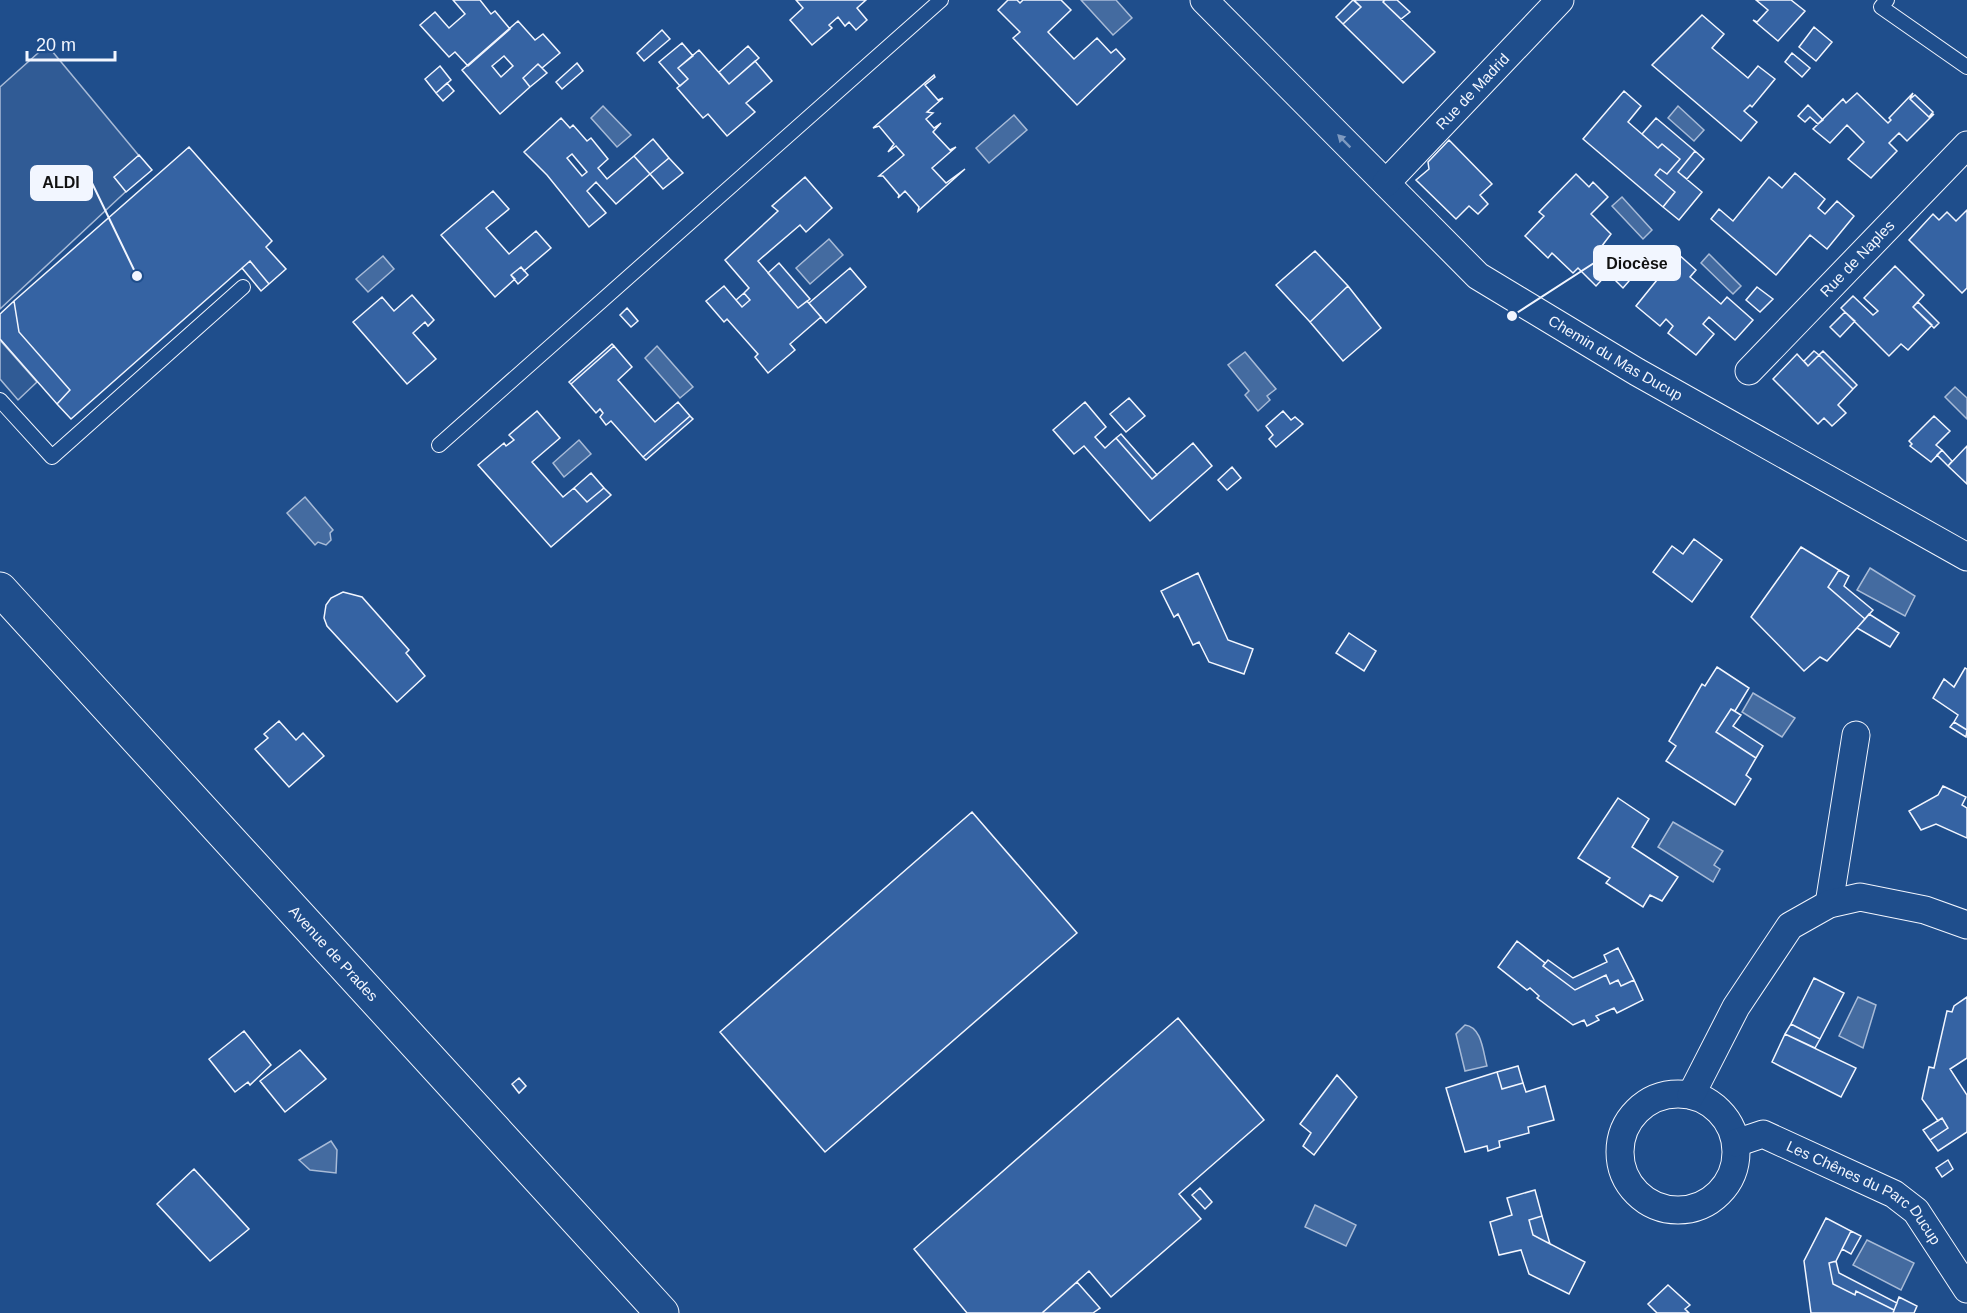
<svg xmlns="http://www.w3.org/2000/svg" width="1967" height="1313" viewBox="0 0 1967 1313" font-family="Helvetica,sans-serif">
<style>
.built{fill:#305b95;stroke:#a8bbd7;stroke-width:1.5}
.water{fill:#446ba0;stroke:#a8bbd7;stroke-width:1.5}
.building{fill:#3563a3;stroke:#f2f6ff;stroke-width:1.5;fill-rule:evenodd}
.lines{fill:none;stroke-linecap:round;stroke-linejoin:round}
.service-casing{stroke:#f2f6ff;stroke-width:16}
.minor-casing{stroke:#f2f6ff;stroke-width:29}
.secondary-casing{stroke:#f2f6ff;stroke-width:35}
.service{stroke:#1f4e8c;stroke-width:14}
.minor{stroke:#1f4e8c;stroke-width:27}
.secondary{stroke:#1f4e8c;stroke-width:33}
.oneway{fill:#7e9ac0}
.labels{text-anchor:middle;stroke-width:4.5;stroke-linejoin:round;paint-order:stroke}
.street-label{font-size:15px;fill:#f2f6ff;stroke:#1f4e8c}
.leader{fill:none;stroke:#f2f6ff;stroke-width:2}
.callout-dot{fill:#f2f6ff;stroke:#1f4e8c;stroke-width:2}
.callout{fill:#f2f6ff;stroke:#f2f6ff;stroke-width:2}
.callout-label{font-size:16px;text-anchor:middle;font-weight:bold;fill:#111}
</style>
<rect width="100%" height="100%" fill="#1f4e8c"/>
<path class="built" d="M47,45L150,169L0,309V87Z
M0,340L37,382L18,400L0,379Z"/>
<path class="water" d="M1081,0H1116L1132,18L1113,35Z
M603,106L631,135L617,147L591,118Z
M1678,106L1704,130L1694,141L1668,118Z
M1014,115L1027,130L989,163L976,148Z
M1622,197L1652,230L1643,239L1612,206Z
M829,239L843,255L810,284L796,268Z
M1709,254L1741,286L1733,294L1701,263Z
M383,256L394,269L368,292L356,279Z
M657,346L693,387L680,398L645,358Z
M1245,352L1276,389L1267,396L1270,400L1258,411L1245,395L1249,391L1228,365Z
M1955,387L1967,398V419L1945,397Z
M579,440L591,454L564,477L553,463Z
M305,497L333,530L330,533L331,540L326,545L318,542L315,545L287,513Z
M1870,568L1915,596L1905,616L1857,590Z
M1753,693L1795,718L1782,737L1742,712Z
M1673,822L1723,851L1714,865L1720,869L1713,882L1658,847Z
M1858,997L1876,1005L1863,1048L1839,1036Z
M1465,1025C1482,1027 1483,1052 1487,1066L1465,1071L1456,1034Z
M331,1141L337,1150L336,1173L310,1170L299,1160Z
M1315,1205L1356,1225L1346,1246L1305,1227Z
M1867,1240L1914,1263L1901,1290L1853,1265Z"/>
<path class="building" d="M453,0H480L491,14L495,11L510,29L468,66L455,52L449,57L420,25L435,12L449,28L465,14Z
M796,0H866L857,8L867,20L856,30L849,22L845,26L838,17L829,25L832,28L812,45L790,20L803,8Z
M1008,0H1017L1020,3L1023,0H1061L1071,10L1048,32L1074,59L1097,38L1111,53L1116,49L1125,59L1077,105L1013,38L1020,32L998,10Z
M1353,0L1361,7L1343,24L1336,17Z
M1354,0H1385L1383,2L1435,52L1403,83L1343,24L1361,7Z
M1385,0H1397L1410,12L1401,19L1383,2Z
M1756,0H1791L1805,11L1778,41L1753,20L1757,22L1768,10Z
M1702,15L1724,34L1712,48L1748,78L1758,66L1775,79L1752,107L1750,105L1744,111L1757,122L1741,141L1652,65Z
M518,21L535,40L543,34L560,53L542,68L538,64L523,78L530,87L500,114L462,70ZM504,56L513,66L501,77L492,66Z
M1814,27L1832,42L1816,61L1799,47Z
M662,30L670,39L644,61L637,53Z
M682,43L693,56L678,68L688,79L680,86L659,62Z
M748,46L759,58L729,84L719,72Z
M699,50L729,84L755,61L772,81L746,103L755,112L727,136L708,114L703,118L677,88L688,79L678,68Z
M1792,53L1810,68L1802,77L1785,62Z
M577,63L583,71L562,89L556,82Z
M538,64L547,73L530,87L523,78Z
M440,66L451,80L436,93L425,79Z
M934,75L935,77L925,85L938,100L943,98L927,112L933,113L926,119L934,128L941,123L933,132L950,150L956,147L932,168L946,183L965,169L918,211L919,207L905,191L898,198L899,195L883,176H879L904,155L896,146L888,152L894,144L879,126L873,128Z
M447,83L454,91L443,101L436,93Z
M1624,91L1641,106L1628,122L1658,148L1662,144L1680,159L1667,174L1660,169L1655,175L1675,192L1663,207L1583,139Z
M1857,93L1888,123L1891,120L1889,118L1913,93L1910,99L1929,117L1934,114L1907,141L1899,133L1889,143L1897,151L1871,178L1848,159L1864,142L1847,125L1830,143L1813,129L1843,99L1846,103Z
M1915,95L1933,112L1929,117L1910,99Z
M1808,105L1823,120L1818,124L1810,117L1805,122L1798,116Z
M561,118L570,128L573,125L587,141L591,138L608,159L598,168L607,179L634,156L650,174L616,204L596,182L587,191L606,213L589,227L547,175L524,152ZM572,154L587,172L582,176L567,158Z
M1656,118L1695,151L1678,172L1702,192L1679,220L1663,207L1675,192L1655,175L1660,169L1667,174L1680,159L1662,144L1658,148L1642,134Z
M653,139L669,158L650,174L634,156Z
M1449,140L1492,184L1480,195L1488,204L1478,214L1469,206L1456,219L1416,180L1429,169L1428,162Z
M189,147L272,241L266,247L286,269L269,284L250,261L71,419L57,404L70,390L19,332L14,301Z
M1695,151L1704,159L1687,179L1678,172Z
M139,155L152,170L126,192L114,177Z
M669,158L683,173L663,189L650,174Z
M1795,173L1825,199L1818,208L1825,214L1837,201L1854,216L1827,249L1810,235L1776,275L1711,219L1719,209L1733,221L1769,177L1782,188Z
M1576,174L1589,187L1593,182L1608,197L1591,214L1611,234L1595,255L1611,270L1596,286L1578,268L1573,273L1552,253L1548,258L1525,236L1544,216L1539,212Z
M805,177L832,208L806,232L800,225L758,261L798,308L807,301L821,317L790,344L795,350L768,373L755,357L758,354L727,319L724,322L706,301L724,286L742,307L750,300L744,293L749,288L725,260L778,211L772,206Z
M493,191L509,209L486,228L509,254L536,231L551,248L524,271L521,267L511,275L515,279L495,297L441,235Z
M1967,210V288L1962,293L1909,240L1933,214L1939,220L1947,212L1956,221Z
M1315,251L1348,286L1310,322L1276,285Z
M1628,253L1642,266L1623,288L1608,273Z
M1678,254L1696,270L1690,277L1721,304L1727,297L1753,320L1735,340L1709,317L1703,324L1714,334L1696,355L1668,333L1673,326L1666,319L1660,326L1636,306Z
M250,261L269,284L261,291L242,268Z
M779,263L810,299L798,308L768,273Z
M1895,266L1924,295L1913,307L1932,325L1908,350L1901,344L1889,356L1841,308L1853,296L1873,315L1878,311L1864,298Z
M521,267L528,275L518,284L511,275Z
M850,268L866,287L826,323L809,303Z
M1348,286L1381,328L1343,361L1310,322Z
M1757,287L1773,299L1760,312L1746,300Z
M744,293L750,300L742,307L736,300Z
M412,295L434,320L428,326L425,322L413,333L436,359L407,384L353,322L382,297L394,311Z
M14,301L19,332L70,390L57,404L0,339V314Z
M1918,302L1939,323L1934,328L1913,307Z
M627,308L638,321L631,327L620,315Z
M1845,312L1855,321L1840,337L1830,327Z
M612,344L614,346L571,384L569,382Z
M614,346L632,367L618,380L655,422L678,402L690,416L643,457L611,421L606,425L600,417L603,413L600,409L596,413L571,384Z
M1814,351L1819,355L1808,366L1804,361Z
M1823,351L1857,385L1853,389L1819,355Z
M1797,354L1808,366L1819,355L1853,389L1838,405L1846,413L1832,426L1824,418L1818,424L1773,379Z
M1129,398L1145,416L1126,432L1110,414Z
M1085,402L1106,427L1095,437L1105,448L1116,438L1152,479L1193,443L1212,466L1150,521L1084,446L1074,454L1053,430Z
M537,411L560,438L532,462L563,497L574,488L587,502L604,488L611,495L551,547L478,465L504,443L506,446L514,440L509,435Z
M1283,411L1291,420L1295,417L1303,424L1276,447L1269,439L1273,435L1266,426Z
M690,416L693,419L646,460L643,457Z
M1934,416L1950,431L1936,445L1942,450L1931,462L1910,446L1912,444L1909,441Z
M1121,434L1157,475L1152,479L1116,438Z
M1967,446V484L1948,466Z
M1942,450L1952,461L1948,466L1937,455Z
M1232,467L1241,478L1227,490L1218,480Z
M591,473L604,488L587,502L574,488Z
M1694,539L1722,560L1692,602L1653,572L1672,546L1683,554Z
M1801,547L1839,570L1828,587L1865,619L1827,661L1820,657L1804,671L1751,617Z
M1839,570L1849,576L1844,586L1873,610L1865,619L1828,587Z
M1198,573L1228,640L1253,649L1244,674L1209,662L1199,642L1193,645L1178,614L1174,617L1161,591Z
M343,592L362,597L409,650L406,653L425,676L397,702L327,626L324,618L326,605L331,598Z
M1869,614L1899,633L1890,647L1857,628Z
M1349,633L1376,651L1364,671L1336,653Z
M1717,667L1749,688L1735,711L1731,709L1716,732L1756,758L1746,775L1751,779L1735,805L1666,761L1676,746L1669,741L1702,684L1705,686Z
M1965,668L1967,669V730L1954,722L1958,715L1933,698L1944,679L1954,687Z
M1731,709L1741,715L1733,726L1763,746L1756,758L1716,732Z
M279,721L296,740L303,733L324,756L289,787L255,749L268,738L264,734Z
M1954,722L1967,730L1966,737L1950,727Z
M1943,786L1966,797L1962,805L1967,808V838L1936,824L1921,830L1909,811L1938,795Z
M1618,798L1649,819L1632,847L1678,877L1662,901L1650,895L1643,907L1606,883L1610,878L1578,858Z
M972,812L1077,933L825,1152L720,1032Z
M1517,941L1545,963L1543,966L1575,990L1606,975L1610,984L1618,980L1621,986L1634,980L1643,1000L1617,1013L1614,1008L1596,1016L1599,1020L1587,1026L1584,1020L1573,1025L1537,998L1539,996L1530,988L1527,990L1498,967Z
M1618,948L1634,980L1621,986L1618,980L1610,984L1606,975L1575,990L1543,966L1548,960L1573,978L1607,962L1604,955Z
M1814,978L1844,993L1820,1039L1791,1024Z
M1967,997V1058L1950,1069L1967,1095V1132L1938,1151L1930,1140L1948,1128L1942,1118L1938,1121L1922,1099L1929,1067L1934,1068L1947,1011L1952,1012L1954,1006Z
M1178,1018L1264,1120L1179,1194L1201,1219L1111,1297L1089,1271L1042,1313H967L914,1249Z
M1791,1024L1820,1039L1815,1048L1785,1034Z
M244,1031L271,1065L250,1085L248,1082L235,1092L209,1059Z
M1785,1034L1856,1068L1841,1097L1772,1062Z
M300,1050L326,1079L285,1112L260,1081Z
M1518,1066L1523,1083L1502,1089L1497,1072Z
M1497,1072L1502,1089L1523,1083L1526,1092L1545,1086L1554,1120L1528,1127L1529,1133L1499,1141L1500,1147L1488,1151L1487,1146L1465,1152L1446,1088Z
M1337,1075L1357,1097L1314,1155L1303,1146L1311,1133L1300,1124Z
M519,1078L526,1086L519,1093L512,1084Z
M1942,1118L1948,1128L1930,1140L1923,1130Z
M1948,1160L1953,1169L1942,1177L1936,1168Z
M194,1169L249,1229L210,1261L157,1204Z
M1200,1188L1212,1202L1205,1209L1192,1195Z
M1535,1190L1542,1216L1529,1220L1533,1235L1585,1262L1569,1294L1529,1274L1521,1250L1499,1255L1490,1222L1512,1215L1507,1198Z
M1542,1216L1550,1244L1533,1235L1529,1220Z
M1826,1218L1851,1231L1836,1261L1829,1263L1833,1284L1855,1295L1856,1291L1894,1310L1893,1313H1811L1804,1261Z
M1851,1231L1861,1236L1851,1254L1842,1249Z
M1836,1261L1839,1273L1897,1303L1894,1310L1856,1291L1855,1295L1833,1284L1829,1263Z
M1077,1282L1100,1308L1093,1313H1042Z
M1668,1285L1690,1305L1685,1309L1689,1313H1657L1648,1304Z
M1899,1297L1917,1306L1914,1313H1893Z"/>
<g class="lines">
<defs>
<path id="service" d="M1887,0L1881,7L1967,67
M0,400L52,457L243,287
M439,445L941,0"/>
<g id="minor">
<path id="s1" d="M1204,0L1478,276L1637,372L1967,557"/>
<path id="s2" d="M1386,183L1560,0"/>
<path id="s3" d="M1749,371L1967,145"/>
<path d="M1829,904L1856,735"/>
<circle cx="1678" cy="1152" r="58"/>
<path d="M1691,1095L1736,1007L1790,926L1829,904L1860,897L1925,910L1967,925"/>
<path id="s4" d="M1736,1143L1763,1134L1894,1194L1916,1211L1967,1289"/>
</g>
<g id="secondary">
<path id="s5" d="M0,589L662,1313"/>
</g>
</defs>
<use href="#service" class="service-casing"/>
<use href="#minor" class="minor-casing"/>
<use href="#secondary" class="secondary-casing"/>
<use href="#service" class="service"/>
<use href="#minor" class="minor"/>
<use href="#secondary" class="secondary"/>
</g>
<defs><path id="oneway-solid" d="M-6-.8H1V-3.2L6.5 0L1 3.2V.8H-6Z" transform="scale(1.5)"/></defs>
<use class="oneway" href="#oneway-solid" transform="translate(1344 141) rotate(-135)"/>
<g class="labels">
<g class="street-label">
<text dy="5" stroke="none"><textPath href="#s2" startOffset="126">Rue de Madrid</textPath></text>
<text dy="5" stroke="none"><textPath href="#s3" startOffset="156">Rue de Naples</textPath></text>
<text dy="5" stroke="none"><textPath href="#s1" startOffset="549">Chemin du Mas Ducup</textPath></text>
<text dy="5" stroke="none"><textPath href="#s5" startOffset="494">Avenue de Prades</textPath></text>
<text dy="5" stroke="none"><textPath href="#s4" startOffset="147">Les Chênes du Parc Ducup</textPath></text>
</g>
</g>
<path class="leader" d="M137 276L92 183M1512 316L1594 263"/>
<g class="callout-dot">
<circle cx="137" cy="276" r="6"/>
<circle cx="1512" cy="316" r="6"/>
</g>
<g class="callout">
<rect x="31" y="166" width="61" height="34" rx="6"/>
<rect x="1594" y="246" width="86" height="34" rx="6"/>
</g>
<g class="callout-label">
<text x="61" y="188">ALDI</text>
<text x="1637" y="269">Diocèse</text>
</g>
<path d="M27 51v9h88v-9" fill="none" stroke="#f2f6ff" stroke-width="3"/>
<text x="36" y="51" font-size="18" fill="#f2f6ff" stroke="#1f4e8c" stroke-width="4.5" paint-order="stroke">20 m</text>
</svg>
